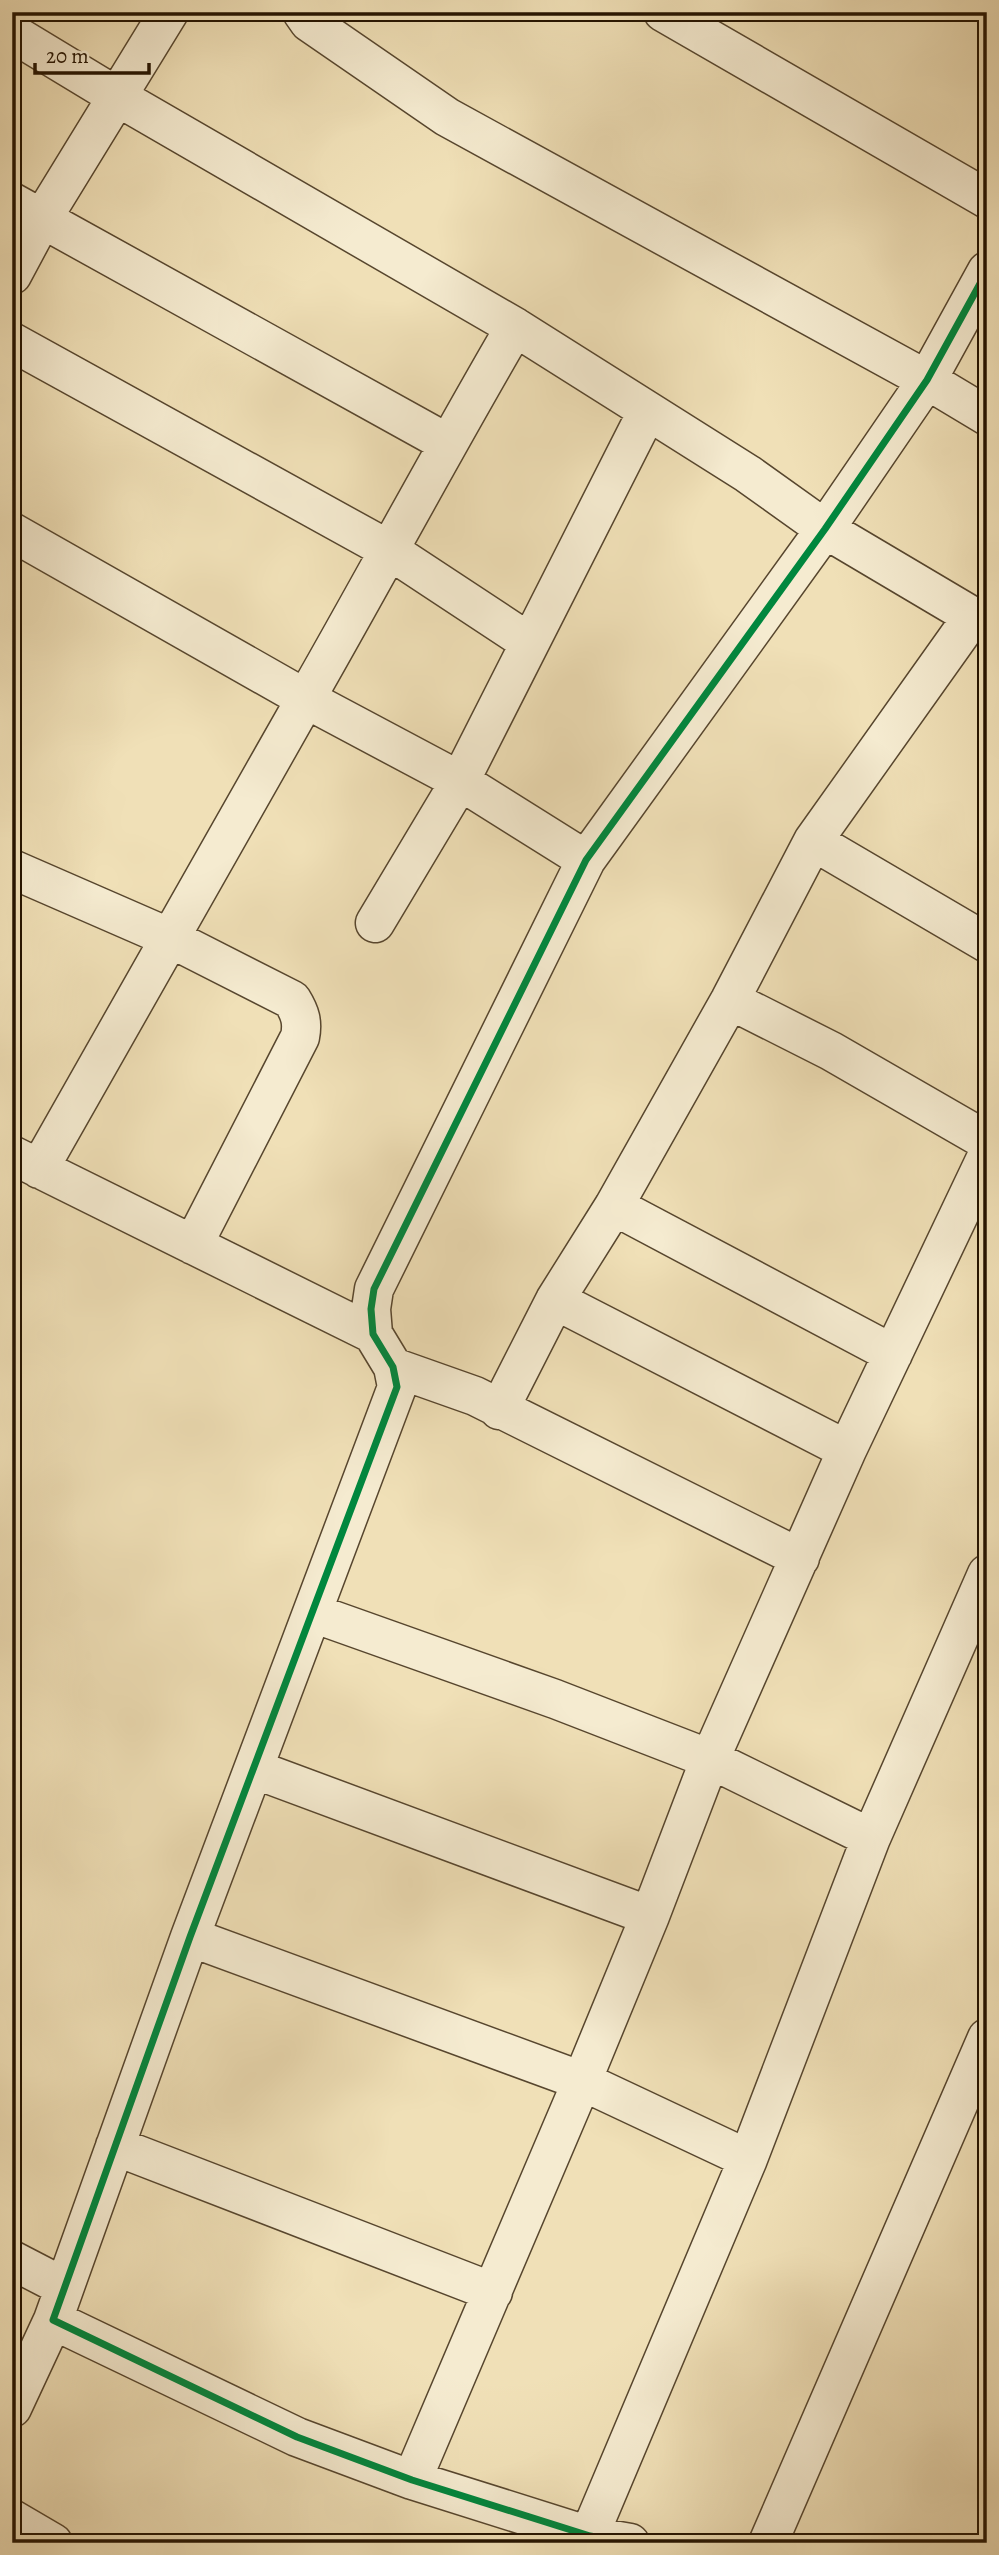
<svg xmlns="http://www.w3.org/2000/svg" width="999" height="2555" viewBox="0 0 999 2555" font-family="Alegreya,serif">
<style>
.lines{fill:none;stroke-linecap:round;stroke-linejoin:round}
.minor-casing{stroke:#57462e;stroke-width:41}
.minor{stroke:#f5ebd0;stroke-width:38}
.cycleway-casing{stroke:#f5ebd0;stroke-width:11}
.cycleway{stroke:#00873e;stroke-width:7}
</style>
<rect width="100%" height="100%" fill="#f0e0b7"/>
<filter id="stains"><feTurbulence type="fractalNoise" baseFrequency=".00286" numOctaves="4"/><feColorMatrix values="0 0 0 0 .2 0 0 0 0 .09 0 0 0 0 .02 0 0 0 .5 -.17"/></filter>
<radialGradient id="worn" r=".72"><stop offset=".6" stop-color="#630" stop-opacity="0"/><stop offset="1" stop-color="#630" stop-opacity=".3"/></radialGradient>
<g class="lines">
<defs>
<path id="minor" d="M302,12L309,22L447,117L927,380L987,416
M663,12L987,199
M12,33L116,96L515,327L748,474L825,529L987,625
M12,202L447,443
M12,275L42,219L169,12
M12,342L389,550L530,643
M12,532L306,699L460,781L586,860
M813,841L987,943
M12,869L168,937L292,1000C300,1013 303,1022 300,1037L193,1245
M375,923L460,781L647,412
M730,1000L831,1051L987,1141
M12,1155L373,1334
M39,1169C127,1012 216,856 305,700C376,576 443,450 515,327
M614,1206L893,1354
M555,1300L847,1450
M393,1367L475,1396L800,1558
M499,1410L555,1300L614,1206L730,1000L813,841L973,616
M313,1613L555,1699L710,1759L871,1838
M254,1769L650,1916
M190,1937L582,2081L748,2159
M115,2146L493,2292
M12,2260L64,2287
M12,2408L53,2320
M412,2480L582,2081L650,1916L710,1759L847,1450L987,1156
M12,2519L53,2543
M586,2543L748,2159L871,1838L987,1574
M630,2543L590,2536L412,2480L297,2437L53,2320L190,1937L397,1387L393,1367L373,1334L371,1309L374,1289L586,860L825,529L927,380L987,271
M768,2543L987,2038"/>
</defs>
<use href="#minor" class="minor-casing"/>
<use href="#minor" class="minor"/>
<defs>
<path id="cycleway" d="M630,2543L590,2536L412,2480L297,2437L53,2320L190,1937L397,1387L393,1367L373,1334L371,1309L374,1289L586,860L825,529L927,380L987,271"/>
</defs>
<use href="#cycleway" class="cycleway-casing"/>
<use href="#cycleway" class="cycleway"/>
</g>
<rect width="999" height="2555" fill="none" stroke="#f0e0b7" stroke-width="42"/>
<rect x="14" y="14" width="971" height="2527" fill="none" stroke="#241300" stroke-width="3.5"/>
<rect x="21" y="21" width="957" height="2513" fill="none" stroke="#241300" stroke-width="2"/>
<path d="M35 63v10h114v-10" fill="none" stroke="#241300" stroke-width="3.5"/>
<text x="46" y="63" font-size="21" fill="#241300" stroke="#f5ebd0" stroke-width="5" paint-order="stroke">20 m</text>
<rect width="100%" height="100%" filter="url(#stains)"/>
<rect width="100%" height="100%" fill="url(#worn)"/>
</svg>
